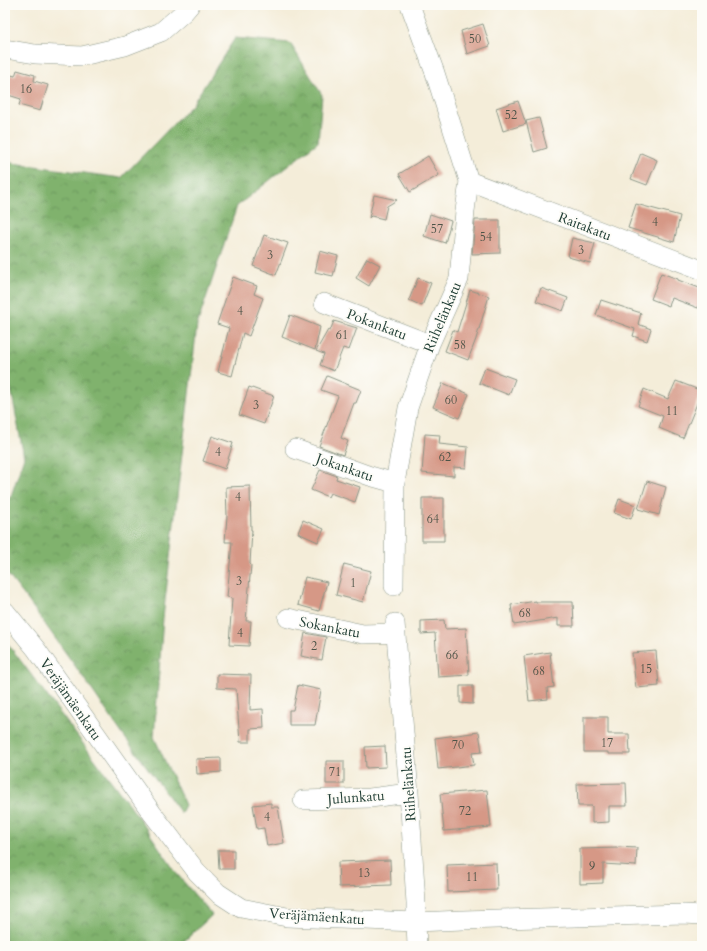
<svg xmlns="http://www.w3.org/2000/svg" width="707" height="951" viewBox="0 0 707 951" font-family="Cardo,serif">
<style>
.forest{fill:url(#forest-crowns);stroke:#507850}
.building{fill:#d69886}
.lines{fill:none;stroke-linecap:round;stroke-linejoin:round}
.minor-casing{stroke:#8a9586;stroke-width:20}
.minor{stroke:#fff;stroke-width:19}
.labels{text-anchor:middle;stroke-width:3.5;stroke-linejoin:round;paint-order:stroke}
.number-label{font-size:12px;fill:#4d5448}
.street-label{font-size:14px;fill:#1f3d34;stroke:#fdfcf7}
</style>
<defs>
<pattern id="forest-crowns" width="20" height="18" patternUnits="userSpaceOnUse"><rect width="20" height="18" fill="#80b26d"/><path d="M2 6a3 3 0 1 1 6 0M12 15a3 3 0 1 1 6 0" fill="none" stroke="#68925a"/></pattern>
</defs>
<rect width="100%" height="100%" fill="#fdfcf7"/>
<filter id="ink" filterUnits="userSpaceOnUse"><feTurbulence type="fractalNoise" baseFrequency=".025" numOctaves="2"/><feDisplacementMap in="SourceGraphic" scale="8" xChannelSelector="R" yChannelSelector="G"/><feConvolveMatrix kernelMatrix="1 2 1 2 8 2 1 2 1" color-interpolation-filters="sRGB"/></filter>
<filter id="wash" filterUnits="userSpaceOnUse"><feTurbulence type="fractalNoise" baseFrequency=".012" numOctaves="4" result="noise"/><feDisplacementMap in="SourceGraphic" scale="16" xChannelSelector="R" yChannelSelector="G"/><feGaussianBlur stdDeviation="0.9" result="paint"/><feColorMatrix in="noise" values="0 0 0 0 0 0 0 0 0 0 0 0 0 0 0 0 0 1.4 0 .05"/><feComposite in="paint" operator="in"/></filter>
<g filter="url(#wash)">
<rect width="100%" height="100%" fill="#f4edd9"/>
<path class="forest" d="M235,38L290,43L322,95L318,142L237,206L197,325L163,618L154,737L185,805L181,813L123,735L83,677L27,599L5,571V502L11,496L24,457L5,358V162L121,178L192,105Z
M5,640L139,818L177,874L212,915L179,946H5Z"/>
<g id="blocks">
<path class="building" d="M483,24L490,46L467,54L461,31Z
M17,70L35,75L34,81L48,85L40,111L19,105L21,99L5,94V81L7,74L15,76Z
M518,101L526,124L503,131L496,108Z
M539,118L547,148L534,152L526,121Z
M641,153L657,160L647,185L631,179Z
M428,156L439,175L410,192L399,174Z
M374,195L397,200L387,206L384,219L371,216L369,218Z
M636,204L680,216L674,242L628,228Z
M430,214L451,221L445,243L424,236Z
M475,220H500V253L472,254Z
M264,235L288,243L276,275L253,266Z
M572,238L595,243L590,263L568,257Z
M320,251L338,256L333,276L315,272Z
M367,258L380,265L369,286L356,278Z
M661,273L678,279V280L702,289V299L698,308L672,298L669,306L651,299Z
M233,277L257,286L254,294L263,298L249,336L243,333L232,376L218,372L229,328L217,324Z
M418,278L431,283L422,306L409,300Z
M541,288L568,298L563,311L536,301Z
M470,290L489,296L476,339L468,360L445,351L453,330L457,332Z
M601,300L641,313L638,324L651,329L647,341L633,336L635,329L596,315Z
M290,315L320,327L315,350L282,337Z
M334,321L357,328L349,350L343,348L334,371L320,365L324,354L316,351L328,330L330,331Z
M485,368L515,379L509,395L479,383Z
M327,376L361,390L356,403H354L341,438L348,441L343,455L319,446L338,396L321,390Z
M676,381L702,391L683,438L659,428L663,416L638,406L644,389L668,399Z
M443,383L469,394L459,418L433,407Z
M249,387L274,396L264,424L239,415Z
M425,434L440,435L439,444L468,447L466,468L454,467V476L422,473Z
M212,436L233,443L225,469L203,461Z
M320,470L337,476L336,479L360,487L355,502L330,493L328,497L311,490Z
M647,481L666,487L659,515L638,509Z
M250,486L251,530H252L250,564L251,565L246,621H251L249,646L229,645L232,598L227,597L232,542H225L227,516L226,487Z
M422,498H444V541H422Z
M619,499L636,505L631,519L614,513Z
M303,520L324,529L318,542L298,533Z
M344,564L371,571L363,602L336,595Z
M305,577L327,582L319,611L298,605Z
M536,601V602H573L574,626H558V618L514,625L511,605Z
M444,620L445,629L466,628L469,675L438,677L435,633L421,634V621Z
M305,633L326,637L322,660L301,656Z
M656,651L659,686L636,688L632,653Z
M550,652L554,687L547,688L548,699L529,701L524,656Z
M217,674L251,675L250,710L263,709L264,728L250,729V742H240L236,689L217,688Z
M298,685L321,690L315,725H289V710H293Z
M460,686H473V704L460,703Z
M584,717H608V734H629L630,754H608V752H584Z
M479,732L482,752L472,753L474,765L438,769L435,738Z
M385,746L386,767L366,768L365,747Z
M221,758V772L197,774L196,759Z
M326,761H344V784H326Z
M626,783L627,806H609V822L592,823V806H578L577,784Z
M487,790L491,827L444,831L440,794Z
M271,803V807H278L284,843L267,846L264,828L257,829L253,805Z
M618,847L637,848L636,866L603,864V883L580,884V849L618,848Z
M218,850H234V869H219Z
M390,860L391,885L339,887L338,862Z
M496,863L497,890L448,892L447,865Z"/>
</g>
</g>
<g filter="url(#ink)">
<use href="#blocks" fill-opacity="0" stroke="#8a9586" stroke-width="1"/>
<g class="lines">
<defs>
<path id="minor" d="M5,49L35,54L82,56L125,46L161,32L184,12L190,5
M469,181L702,270
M324,303L430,344
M295,449L370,476L395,483
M394,586L395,483L408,408L430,344L459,279L465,211L469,181L435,73L410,5
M5,611L36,649L152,813L197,872L218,893L241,908L287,917L416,922L463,920L684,914L702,915
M288,618L363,634L396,633
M395,623L409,793L416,903V922L417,946
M303,800L370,798L409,793"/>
</defs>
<use href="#minor" class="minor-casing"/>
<use href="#minor" class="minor"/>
</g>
</g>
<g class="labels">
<g class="number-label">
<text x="475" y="43">50</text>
<text x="26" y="93">16</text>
<text x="511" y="119">52</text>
<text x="655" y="226">4</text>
<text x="437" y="233">57</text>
<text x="486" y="241">54</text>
<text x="581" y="254">3</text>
<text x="270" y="259">3</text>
<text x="240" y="315">4</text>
<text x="342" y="339">61</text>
<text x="460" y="349">58</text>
<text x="451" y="404">60</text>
<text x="256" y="409">3</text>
<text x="672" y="415">11</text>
<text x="218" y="456">4</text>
<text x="445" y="461">62</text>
<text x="238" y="501">4</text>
<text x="433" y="523">64</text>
<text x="239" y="585">3</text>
<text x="353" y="587">1</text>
<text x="525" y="617">68</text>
<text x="240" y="637">4</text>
<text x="314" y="650">2</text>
<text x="452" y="659">66</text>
<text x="646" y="673">15</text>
<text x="539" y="675">68</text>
<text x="607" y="747">17</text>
<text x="458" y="749">70</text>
<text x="335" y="776">71</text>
<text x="465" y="815">72</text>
<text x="267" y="821">4</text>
<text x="592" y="870">9</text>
<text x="364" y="877">13</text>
<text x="472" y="881">11</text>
</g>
<g class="street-label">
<text transform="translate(585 226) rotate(21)" y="5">Raitakatu</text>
<text transform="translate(442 317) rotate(-67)" y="5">Riihelänkatu</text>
<text transform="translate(377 324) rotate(21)" y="5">Pokankatu</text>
<text transform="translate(345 467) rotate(19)" y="5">Jokankatu</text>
<text transform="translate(330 627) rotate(11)" y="5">Sokankatu</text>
<text transform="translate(71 699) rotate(55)" y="5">Veräjämäenkatu</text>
<text transform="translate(408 784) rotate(-94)" y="5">Riihelänkatu</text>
<text transform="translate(356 797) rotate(-4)" y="5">Julunkatu</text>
<text transform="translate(317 916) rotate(4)" y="5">Veräjämäenkatu</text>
</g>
</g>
<rect width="707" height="951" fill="none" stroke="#fdfcf7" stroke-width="20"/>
</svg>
